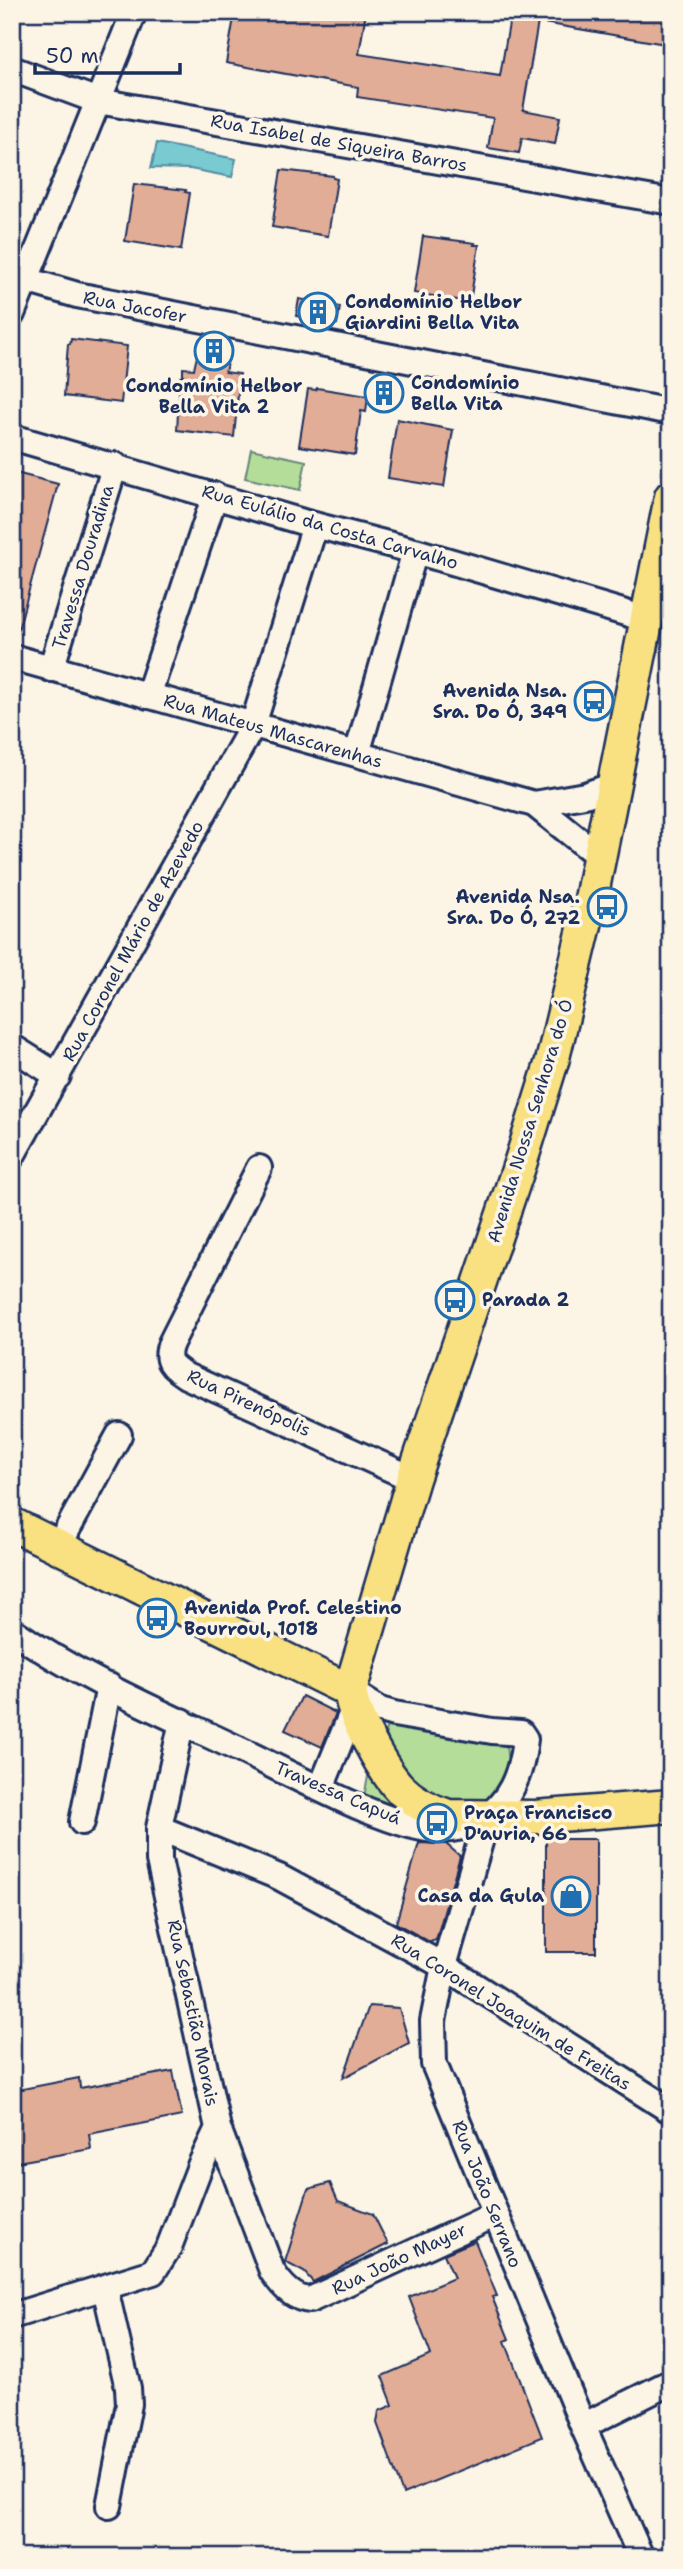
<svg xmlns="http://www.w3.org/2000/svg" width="683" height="2569" viewBox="0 0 683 2569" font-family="'Shantell Sans',sans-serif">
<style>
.green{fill:#b4dd99;stroke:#68867c;stroke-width:2}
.water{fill:#79cad1;stroke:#538ca3;stroke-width:2}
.building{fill:#e2ad96;stroke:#1b2f5e;stroke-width:2}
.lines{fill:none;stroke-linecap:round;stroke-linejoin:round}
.minor-casing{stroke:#1b2f5e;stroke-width:30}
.major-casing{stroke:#1b2f5e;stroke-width:37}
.minor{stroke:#fcf5e5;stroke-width:24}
.major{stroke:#f9e181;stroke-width:32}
.labels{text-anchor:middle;stroke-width:7;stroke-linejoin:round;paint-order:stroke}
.street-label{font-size:18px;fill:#1b2f5e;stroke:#fcf5e5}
.poi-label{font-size:18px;font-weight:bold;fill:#1b2f5e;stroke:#fcf5e5;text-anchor:start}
</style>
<rect width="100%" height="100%" fill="#fcf5e5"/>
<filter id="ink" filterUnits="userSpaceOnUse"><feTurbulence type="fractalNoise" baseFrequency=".0143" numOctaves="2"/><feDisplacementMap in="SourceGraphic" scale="14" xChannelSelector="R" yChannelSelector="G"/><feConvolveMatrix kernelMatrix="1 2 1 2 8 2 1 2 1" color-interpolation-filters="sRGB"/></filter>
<g filter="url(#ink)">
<path class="green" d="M251,449L306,461L300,490L245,478Z
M391,1719L506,1744L508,1765L499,1798L477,1814L403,1780L385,1731Z
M371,1761L437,1823L364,1797Z"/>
<path class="water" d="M157,143L236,159L232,177L190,169L151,168Z"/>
<path class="building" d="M235,12H366L359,54L500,76L511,12H652L671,15V45L538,22L523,110L560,117L555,144L522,138L519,153L488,148L493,118L357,97L358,87L226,63Z
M281,170L333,176V178L337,179L328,236L272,227Z
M134,184L186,190L185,192L190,193L181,250L125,241Z
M423,236L475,243L474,245H479L470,302L414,293Z
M299,299L340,307L337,324L296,316Z
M71,339L127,346L121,403L64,396L68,344H70Z
M201,340L231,347L225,372L240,374L234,437L177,430L180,377H183V368L194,369Z
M317,388L368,396L366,412L361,411L355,455L299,446L308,389L316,390Z
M397,419L453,430L444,487L388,478Z
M12,472L58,484L17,634H12Z
M302,1696L336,1713L322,1747L285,1730Z
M546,1839H596V1952H546Z
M419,1843L446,1844L460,1856L436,1940L430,1942L396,1923Z
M369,2006L399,2008L409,2043L343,2078Z
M173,2071L182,2116L89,2134L91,2149L12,2163V2091L79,2078L80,2088Z
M330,2183L338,2201L373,2214L388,2244L313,2282L304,2272L285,2262L308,2189Z
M475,2241L497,2296L492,2297L509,2339L505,2341L542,2437L403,2494L377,2423L379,2411L393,2405L382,2376L431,2355L409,2297L454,2278L444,2254Z"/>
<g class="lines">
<defs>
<path id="minor" d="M12,69L98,101L671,202
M12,276L77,295L671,412
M12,314L134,12
M12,437L303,522L415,551L646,619
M12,657L534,804L600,857
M51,669L115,465
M148,696L215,495
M357,754L415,551
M534,804L585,795L614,785
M12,1047L58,1076
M12,1156L253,725L315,525
M259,1168L171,1343C164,1361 171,1366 186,1376L413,1479
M58,1547L119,1435
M12,1630C86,1682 172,1717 253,1756C297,1777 395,1831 441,1830C496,1828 520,1790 525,1739L521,1733L492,1731L394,1714L380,1710L350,1691
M321,1788L353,1710
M487,1818L444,1966L433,2021L434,2064L583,2426L641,2557
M82,1822L109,1686
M159,1828L279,1877L444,1966L671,2111
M218,2128L272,2271C281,2285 293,2299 310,2300L494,2215
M105,2288L128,2388L129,2404L109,2506
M12,2316L153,2272L169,2247L200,2166L218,2128L159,1860V1828L182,1721
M583,2426L671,2382"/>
<path id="major" d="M671,497L590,904L553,1058L521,1161L413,1479L350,1691C353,1710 360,1724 369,1741C390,1781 404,1802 448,1816L535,1817L671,1806
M12,1524L350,1691"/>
</defs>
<use href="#minor" class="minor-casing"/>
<use href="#major" class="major-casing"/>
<use href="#minor" class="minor"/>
<use href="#major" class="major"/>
</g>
</g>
<defs>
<symbol id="building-ring" viewBox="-11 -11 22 22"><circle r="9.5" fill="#fcf5e5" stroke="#1f6fb2" stroke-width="1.5"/><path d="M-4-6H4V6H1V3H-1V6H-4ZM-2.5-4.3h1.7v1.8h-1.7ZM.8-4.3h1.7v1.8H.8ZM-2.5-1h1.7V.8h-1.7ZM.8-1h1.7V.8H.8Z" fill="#1f6fb2"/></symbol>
<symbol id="bus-ring" viewBox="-11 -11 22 22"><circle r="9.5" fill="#fcf5e5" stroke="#1f6fb2" stroke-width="1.5"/><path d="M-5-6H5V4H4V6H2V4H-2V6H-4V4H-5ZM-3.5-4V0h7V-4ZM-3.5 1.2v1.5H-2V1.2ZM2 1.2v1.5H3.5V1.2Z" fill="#1f6fb2"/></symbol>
<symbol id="shop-ring" viewBox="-11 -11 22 22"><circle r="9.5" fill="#fcf5e5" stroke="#1f6fb2" stroke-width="1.5"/><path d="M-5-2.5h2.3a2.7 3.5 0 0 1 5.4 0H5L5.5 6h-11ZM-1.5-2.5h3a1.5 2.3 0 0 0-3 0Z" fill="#1f6fb2"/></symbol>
</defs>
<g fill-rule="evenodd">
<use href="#building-ring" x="296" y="290" width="44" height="44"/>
<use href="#building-ring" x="192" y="329" width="44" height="44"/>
<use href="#building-ring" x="362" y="371" width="44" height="44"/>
<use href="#bus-ring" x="572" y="679" width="44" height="44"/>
<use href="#bus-ring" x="585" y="885" width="44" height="44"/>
<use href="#bus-ring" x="433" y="1278" width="44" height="44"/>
<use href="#bus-ring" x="135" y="1596" width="44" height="44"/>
<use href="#bus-ring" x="415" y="1801" width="44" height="44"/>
<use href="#shop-ring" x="549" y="1874" width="44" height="44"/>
</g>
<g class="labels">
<g class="street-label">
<text transform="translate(339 143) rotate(10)" y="6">Rua Isabel de Siqueira Barros</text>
<text transform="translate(135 307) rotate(11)" y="6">Rua Jacofer</text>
<text transform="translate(330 527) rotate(16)" y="6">Rua Eulálio da Costa Carvalho</text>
<text transform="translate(83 567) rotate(-73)" y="6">Travessa Douradina</text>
<text transform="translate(273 731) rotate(16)" y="6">Rua Mateus Mascarenhas</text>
<text transform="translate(133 941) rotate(-61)" y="6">Rua Coronel Mário de Azevedo</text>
<text transform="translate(530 1121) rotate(-73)" y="6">Avenida Nossa Senhora do Ó</text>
<text transform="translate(249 1403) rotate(25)" y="6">Rua Pirenópolis</text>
<text transform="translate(338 1793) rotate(23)" y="6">Travessa Capuá</text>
<text transform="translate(511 2012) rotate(32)" y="6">Rua Coronel Joaquim de Freitas</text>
<text transform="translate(193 2013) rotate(78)" y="6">Rua Sebastião Morais</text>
<text transform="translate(487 2194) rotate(68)" y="6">Rua João Serrano</text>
<text transform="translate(399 2259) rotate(-25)" y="6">Rua João Mayer</text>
</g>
<g class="poi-label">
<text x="345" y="308">Condomínio Helbor<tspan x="345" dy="21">Giardini Bella Vita</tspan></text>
<text x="411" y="389">Condomínio<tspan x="411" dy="21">Bella Vita</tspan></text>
<text x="214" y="392" text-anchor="middle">Condomínio Helbor<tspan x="214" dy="21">Bella Vita 2</tspan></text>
<text x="567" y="697" text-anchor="end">Avenida Nsa.<tspan x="567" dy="21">Sra. Do Ó, 349</tspan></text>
<text x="580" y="903" text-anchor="end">Avenida Nsa.<tspan x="580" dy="21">Sra. Do Ó, 272</tspan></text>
<text x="482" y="1306">Parada 2</text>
<text x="184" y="1614">Avenida Prof. Celestino<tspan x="184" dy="21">Bourroul, 1018</tspan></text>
<text x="464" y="1819">Praça Francisco<tspan x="464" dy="21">D'auria, 66</tspan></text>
<text x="544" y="1902" text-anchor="end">Casa da Gula</text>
</g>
</g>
<rect width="683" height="2569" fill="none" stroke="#fcf5e5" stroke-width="42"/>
<rect x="21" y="21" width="641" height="2527" fill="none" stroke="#1b2f5e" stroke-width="2.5" filter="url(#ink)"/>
<path d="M35 63v10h145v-10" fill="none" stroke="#1b2f5e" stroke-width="3.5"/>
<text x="46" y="63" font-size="21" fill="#1b2f5e" stroke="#fcf5e5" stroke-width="5" paint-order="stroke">50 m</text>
</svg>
